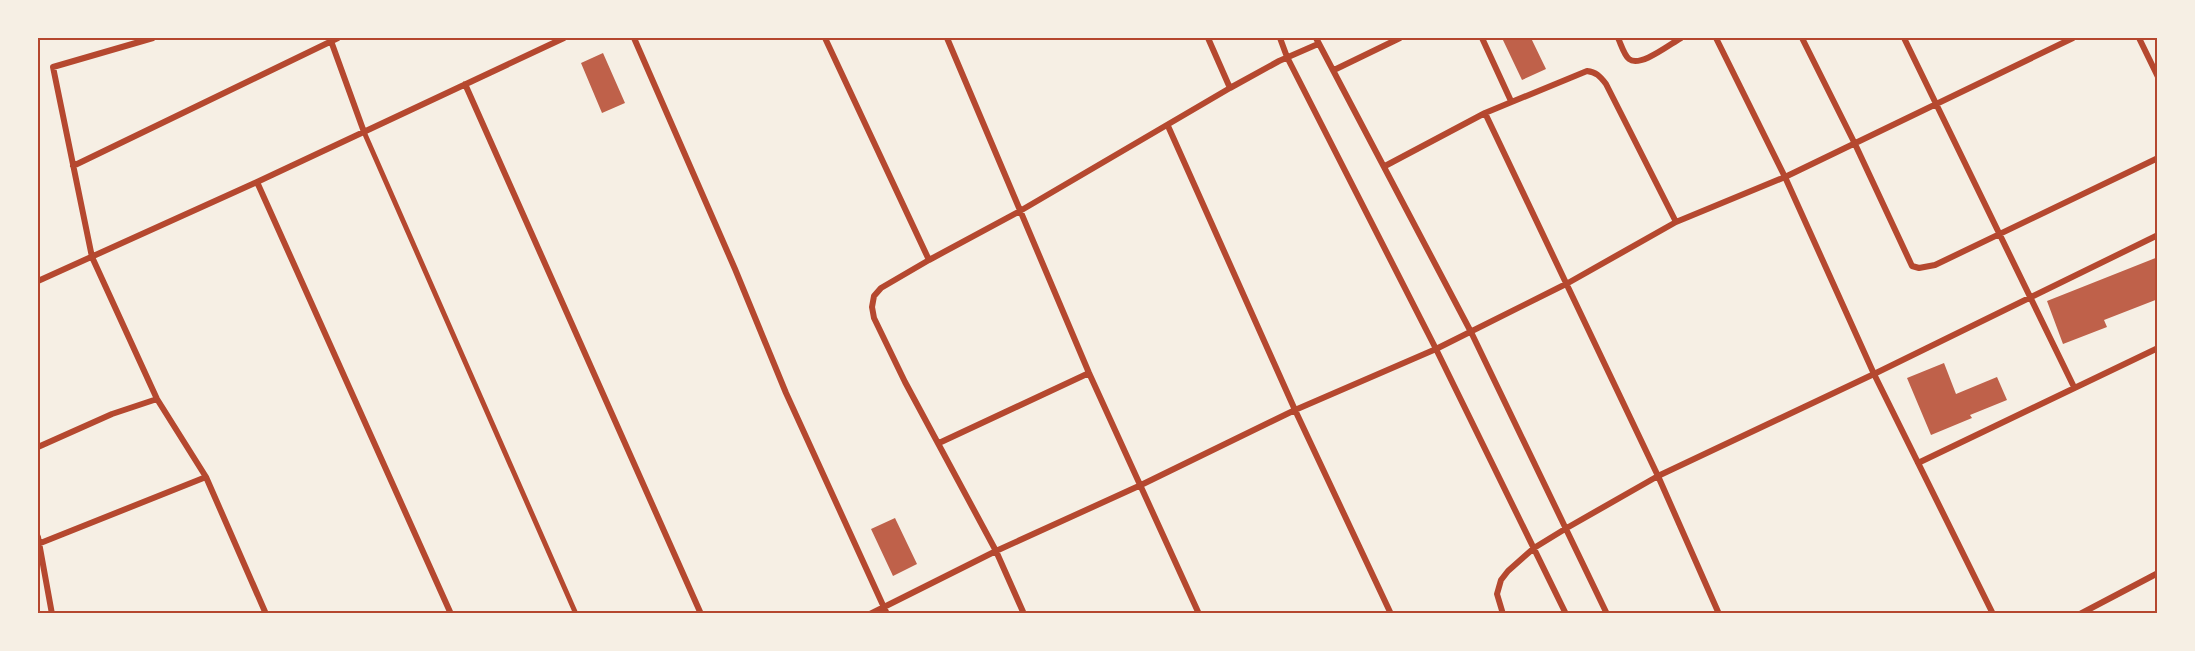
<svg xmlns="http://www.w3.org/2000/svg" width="2195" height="651" viewBox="0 0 2195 651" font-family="'DejaVu Sans',sans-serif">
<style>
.building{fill:#bf614a}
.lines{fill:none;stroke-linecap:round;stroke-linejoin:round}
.pedestrian{stroke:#b5482f;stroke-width:5}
.minor{stroke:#b5482f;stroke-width:6}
.neatline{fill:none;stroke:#b5482f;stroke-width:2}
</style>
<rect width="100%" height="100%" fill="#f6efe4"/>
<path class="building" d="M1502,38H1531L1546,69L1522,80Z
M603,53L625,103L602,113L581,63Z
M2158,257V299L2104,320L2107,327L2063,344L2047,301Z
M1944,363L1956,394L1997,377L2007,400L1970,415L1972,418L1931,435L1907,378Z
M895,518L917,564L893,576L871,529Z"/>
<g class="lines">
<path class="pedestrian" d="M364,132L576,614"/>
<path class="minor" d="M153,38L53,67L92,257L157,399L206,477L266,614
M634,38L735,269L786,393L887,614
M825,38L929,260
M947,38L1089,373L1199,614
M1208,38L1230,88
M1280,38L1287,57L1436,349L1566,614
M1316,38L1471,332L1607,614
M1482,38L1511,101
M1618,38C1621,44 1624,55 1629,59C1640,68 1670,44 1681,38
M1716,38L1785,177L1874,374L1993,614
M1802,38L1855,144L1912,266L1919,268L1935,265L2158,158
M1904,38L2074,387
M2139,38L2158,77
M331,41L364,132
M1334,70L1400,38
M465,84L701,614
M1485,113L1658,476L1719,614
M1168,126L1295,410L1391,614
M73,166L338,38
M1385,166L1485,113L1587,71C1596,72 1600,76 1606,84L1676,222
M257,182L451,614
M38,281L257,182L564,38
M939,443L1089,373
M38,447L112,414L157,399
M1918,463L2158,348
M38,537L52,614
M38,544L206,477
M870,614L996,551L1141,485L1295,410L1436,349L1568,283L1676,222L1785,177L2073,38
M1024,614L996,551L905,382L874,318L872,307L874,296L881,288L929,260L1020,211L1230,88L1279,61L1318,44
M1503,614L1497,594L1501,580L1508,571L1534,548L1565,529L1658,476L1874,374L2158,235
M2080,614L2158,573"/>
</g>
<rect width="2195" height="651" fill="none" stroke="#f6efe4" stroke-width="78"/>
<rect x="39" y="39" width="2117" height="573" class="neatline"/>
</svg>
